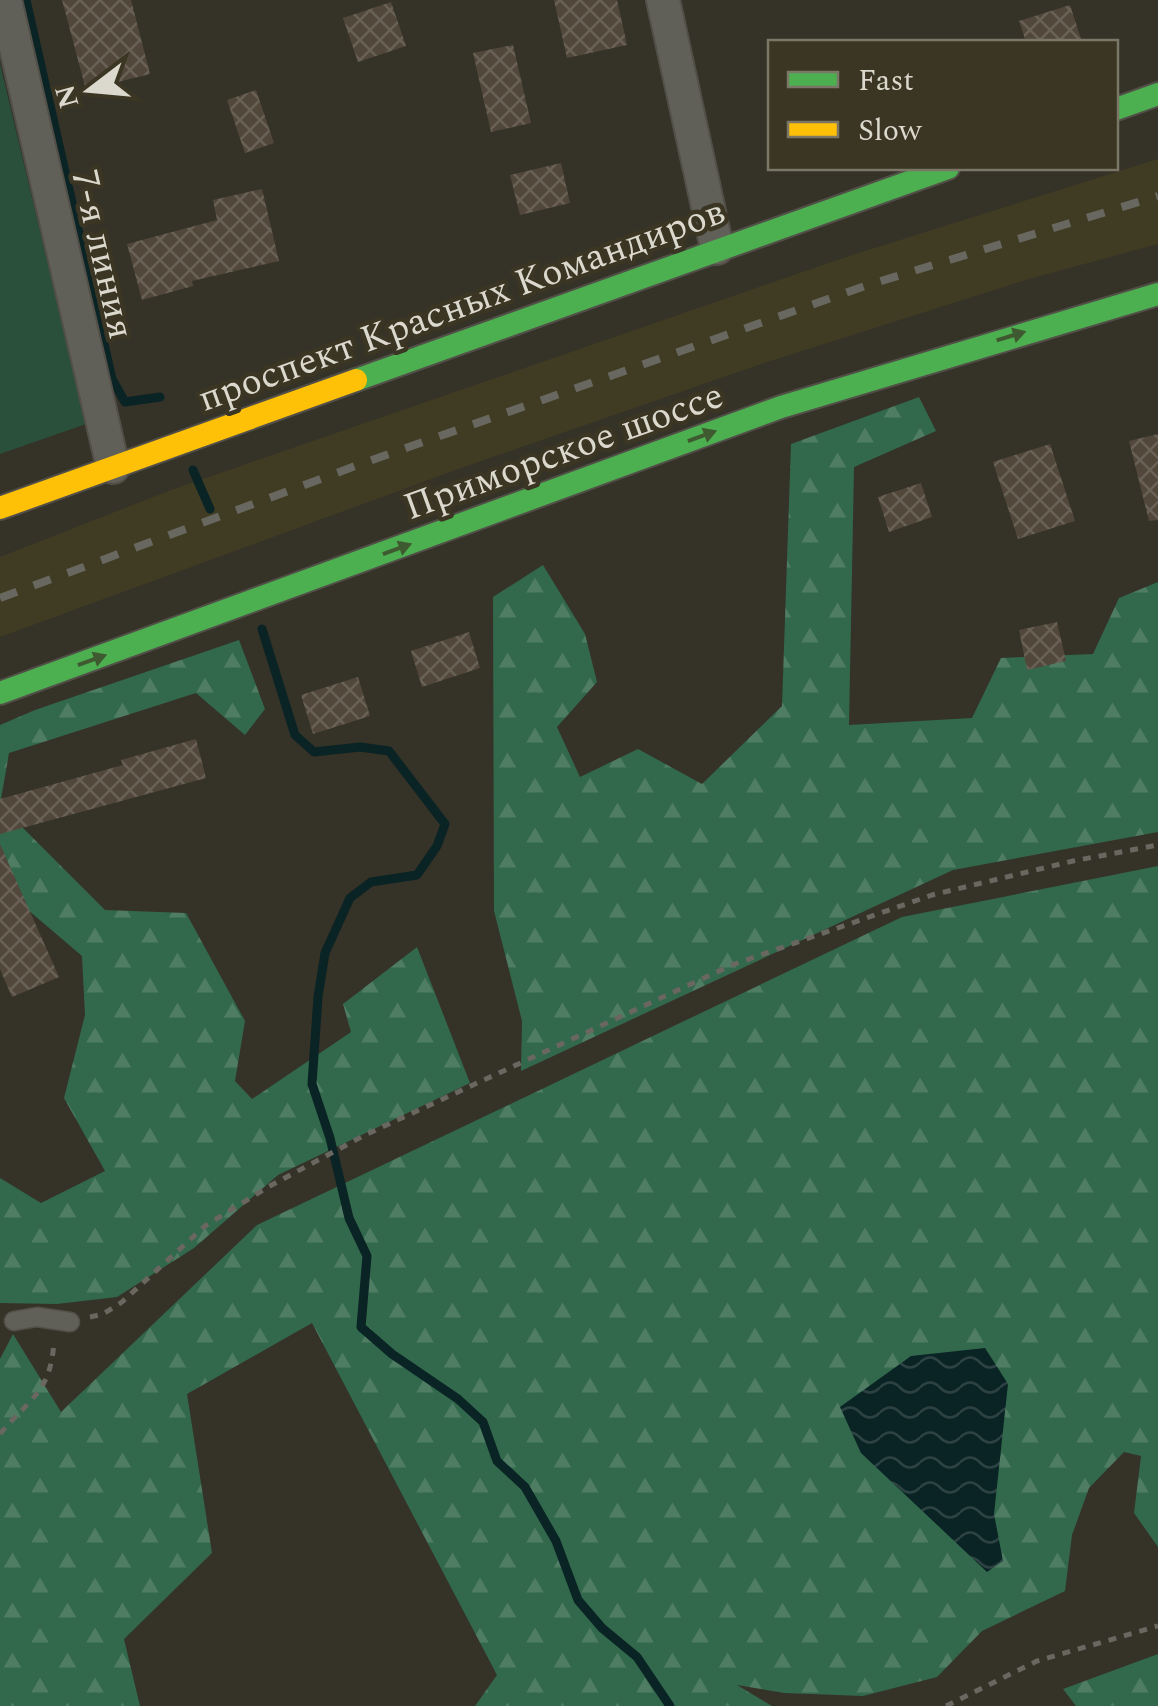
<svg xmlns="http://www.w3.org/2000/svg" width="1158" height="1706" viewBox="0 0 1158 1706" font-family="Spectral,serif">
<style>
.built{fill:#403c24}
.forest{fill:url(#forest-firs)}
.pitch{fill:#2a503b}
.water{fill:url(#water-waves)}
.lines{fill:none;stroke-linecap:round;stroke-linejoin:round}
.stream{stroke:#0a2324;stroke-width:9}
.building{fill:url(#building-cross-hatch)}
.lane-casing{stroke:#514f47;stroke-width:21}
.street-casing{stroke:#514f47;stroke-width:36}
.fast-casing{stroke:#514f47;stroke-width:26}
.slow-casing{stroke:#514f47;stroke-width:26}
.path{stroke:#696760;stroke-width:5;stroke-dasharray:8 8;stroke-linecap:butt}
.lane{stroke:#616058;stroke-width:18}
.street{stroke:#616058;stroke-width:32}
.fast{stroke:#4caf50;stroke-width:22}
.slow{stroke:#ffc107;stroke-width:22}
.rail{stroke:#696860;stroke-width:8;stroke-dasharray:18 18;stroke-linecap:butt}
.oneway{fill:#3f5a30}
.labels{text-anchor:middle;stroke-width:9;stroke-linejoin:round;paint-order:stroke}
.street-label{font-size:38px;fill:#dbd9ce;stroke:#3a3623}
</style>
<defs>
<pattern id="forest-firs" width="22" height="20" patternUnits="userSpaceOnUse" patternTransform="scale(2.5)"><rect width="22" height="20" fill="#32684b"/><path d="M5 1l3.5 6h-7zM16 11l3.5 6h-7z" fill="#4f7d64"/></pattern>
<pattern id="water-waves" width="16" height="10" patternUnits="userSpaceOnUse" patternTransform="scale(2.5)"><rect width="16" height="10" fill="#0a2324"/><path d="M0 5q4-4 8 0t8 0" fill="none" stroke="#2d4243"/></pattern>
<pattern id="building-cross-hatch" width="8" height="8" patternUnits="userSpaceOnUse" patternTransform="scale(2.5)"><rect width="8" height="8" fill="#51473a"/><path d="M0 0l8 8M0 8l8-8" fill="none" stroke="#696155"/></pattern>
</defs>
<rect width="100%" height="100%" fill="#353228"/>
<path class="built" d="M1158,159V244L1029,279L764,363L464,467L0,637V557L171,490L849,256Z"/>
<path class="forest" d="M919,397L936,431L854,467L849,725L972,718L1001,658L1093,654L1119,598L1158,582V832L953,870L521,1071L522,1021L494,911L493,597L543,565L585,634L597,682L557,727L580,777L638,749L702,784L782,706L791,444Z
M239,640L265,709L245,735L196,693L9,753L0,805L105,910L186,913L245,1021L235,1081L252,1099L351,1032L343,1004L417,947L470,1083L278,1175L194,1248L117,1297L57,1304L0,1303V1178L41,1203L105,1171L64,1098L85,1015L82,956L0,886V725L35,710Z
M1158,866V1547L1134,1513L1141,1456L1124,1452L1089,1488L1072,1535L1065,1591L982,1631L937,1677L863,1696L784,1693L737,1685L772,1706H475L497,1675L312,1323L187,1394L212,1553L124,1639L140,1706H0V1359L13,1334L61,1412L257,1225L902,917Z
M1158,1654V1706H1076L1063,1689Z"/>
<path class="pitch" d="M0,64L86,424L0,454Z"/>
<path class="water" d="M985,1348L1008,1384L994,1514L1003,1561L987,1572L861,1453L840,1407L911,1356Z"/>
<g class="lines">
<path class="stream" d="M26,0L112,379L125,402L160,397
M193,470L210,509
M262,629L295,735L314,752L360,747L389,751L445,824L437,846L417,875L371,882L350,898L325,953L318,997L312,1084L330,1138L349,1218L367,1256L361,1327L392,1354L458,1399L483,1422L497,1461L525,1487L556,1541L578,1600L602,1628L637,1657L670,1706"/>
</g>
<path class="building" d="M62,0H131L150,74L86,90Z
M554,0H617L627,45L567,58Z
M391,2L406,46L358,62L343,18Z
M1070,5L1082,42H1026L1019,21Z
M513,45L531,123L491,132L473,53Z
M256,90L274,143L245,153L227,100Z
M561,163L570,203L520,215L510,175Z
M262,189L279,261L192,281L193,286L142,300L127,244L217,220L213,200Z
M1158,434V520L1149,521L1129,441Z
M1050,444L1075,521L1018,539L993,462Z
M921,483L932,517L889,532L878,497Z
M1057,622L1066,661L1027,670L1019,630Z
M469,632L480,668L422,687L411,651Z
M358,677L370,716L313,734L301,695Z
M196,739L206,778L0,834V799L123,765L121,760Z
M0,844L59,977L12,997L0,969Z"/>
<g class="lines">
<defs>
<path id="lane" d="M14,1321L37,1317L70,1322"/>
<path id="street" d="M5,0L113,467
M663,0L717,248"/>
<path id="fast" d="M1116,109L1158,94
M356,380L948,168
M0,693L781,407L1158,294"/>
<path id="slow" d="M0,508L356,380"/>
</defs>
<use href="#lane" class="lane-casing"/>
<use href="#street" class="street-casing"/>
<use href="#fast" class="fast-casing"/>
<use href="#slow" class="slow-casing"/>
<path class="path" d="M90,1317L103,1314L122,1302L205,1226L268,1187L365,1135L732,965L932,895L1073,861L1158,845
M0,1434C30,1398 51,1392 54,1341
M946,1706L1037,1661L1158,1626"/>
<use href="#lane" class="lane"/>
<use href="#street" class="street"/>
<use href="#fast" class="fast"/>
<use href="#slow" class="slow"/>
<path class="rail" d="M0,598L358,465L868,285L1158,196"/>
</g>
<defs><path id="oneway-solid" d="M-6-.8H1V-3.2L6.5 0L1 3.2V.8H-6Z" transform="scale(2.5)"/></defs>
<g class="oneway">
<use href="#oneway-solid" transform="translate(1011 336) rotate(-17)"/>
<use href="#oneway-solid" transform="translate(702 436) rotate(-20)"/>
<use href="#oneway-solid" transform="translate(397 549) rotate(-20)"/>
<use href="#oneway-solid" transform="translate(92 660) rotate(-20)"/>
</g>
<g class="labels">
<g class="street-label">
<text transform="translate(104 254) rotate(77)" y="13">7-я линия</text>
<text transform="translate(461 304) rotate(-20)" y="13">проспект Красных Командиров</text>
<text transform="translate(563 450) rotate(-20)" y="13">Приморское шоссе</text>
</g>
</g>
<rect x="768" y="40" width="350" height="130" fill="#3a3623" stroke="#7a7767" stroke-width="2.5"/>
<rect x="788" y="72" width="50" height="15" fill="#4caf50" stroke="#7a7767" stroke-width="2.5"/>
<text x="858" y="90" font-size="30" fill="#dbd9ce">Fast</text>
<rect x="788" y="122" width="50" height="15" fill="#ffc107" stroke="#7a7767" stroke-width="2.5"/>
<text x="858" y="140" font-size="30" fill="#dbd9ce">Slow</text>
<g transform="translate(90 90) rotate(254)" stroke="#3a3623" stroke-width="8" paint-order="stroke">
<path d="M0-8L18 38L0 25L-18 38Z" fill="#dbd9ce"/>
<text y="-15" font-size="28" font-weight="bold" text-anchor="middle" fill="#dbd9ce">N</text>
</g>
</svg>
